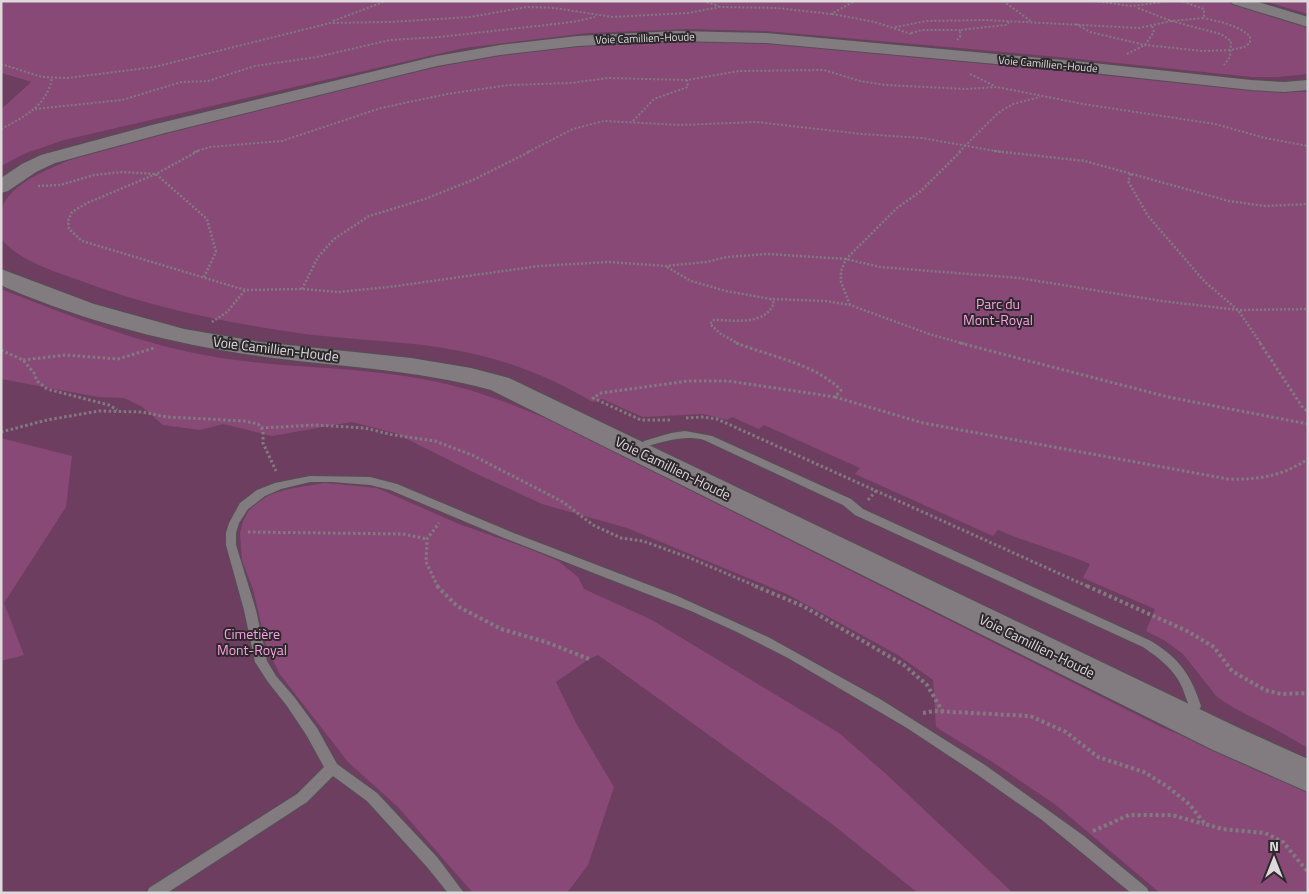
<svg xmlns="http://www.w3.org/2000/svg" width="1309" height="894" viewBox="0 0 1309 894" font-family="'Titillium Web',sans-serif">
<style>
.green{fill:#6e3e61}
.forest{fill:#884977}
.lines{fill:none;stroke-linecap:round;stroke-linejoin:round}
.lane-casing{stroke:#545052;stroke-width:2}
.secondary-casing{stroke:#545052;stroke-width:2}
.path-far3{stroke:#807b7f;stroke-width:2;stroke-dasharray:2 2;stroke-linecap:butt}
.path-far2{stroke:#807b7f;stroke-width:2.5;stroke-dasharray:2 2;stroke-linecap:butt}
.path-far1{stroke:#807b7f;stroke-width:3;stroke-dasharray:2.5 2.5;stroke-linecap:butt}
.path{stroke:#807b7f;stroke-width:4;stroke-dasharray:3 3;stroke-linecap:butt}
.lane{fill:#827c80;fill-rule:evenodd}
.secondary{fill:#827c80;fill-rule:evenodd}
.labels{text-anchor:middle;stroke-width:4;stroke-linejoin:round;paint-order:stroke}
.far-street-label{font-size:11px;fill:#dedadc;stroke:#2d282c}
.park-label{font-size:14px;fill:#fba0e2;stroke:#2d282c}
.street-label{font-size:14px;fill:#dedadc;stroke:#2d282c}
</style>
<rect width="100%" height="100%" fill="#373236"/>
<path class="green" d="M1,1H1308V893H1V309L260,384L1,299V139L49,107Z
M1,73L31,82L1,109Z"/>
<path class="forest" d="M1,1H1224L1271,13L1308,27V74L1277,77H1252L1059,57L766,31L688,29L588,33L464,48L64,140L26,153L1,166V109L31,82L1,73Z
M1264,1H1308V14Z
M705,40L800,45L1261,91L1308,92V748L1273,728L1234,708L1217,697L1183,654L1164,640L1146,631L1155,609L1083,578L1090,564C1060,551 1028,543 998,530L993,536L855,474L860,468L764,425L759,429L732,417L727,420L703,414L643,417L602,399L593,402C557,381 518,364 478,355C422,341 362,341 305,334C229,323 156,309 84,282C56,272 21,262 1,239C1,230 0,221 1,212C6,182 62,163 86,154L345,86L486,57L543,48L583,45Z
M1,289C77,319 155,350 236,360C299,369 364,367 427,380C471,388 512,404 553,421L1163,728L1222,750L1308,788V893H1160L1056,805L994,763L936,727L933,680L898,655L787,594L627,528L542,504L475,473L395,433L352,422L272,436L223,424L200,430L163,425L141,406L124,398L98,397L1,379Z
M1,438L72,456L66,507L4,603L24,655L1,661Z
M325,483L377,488L459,524L533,550L558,561L578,577L584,589L652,620L839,733L886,774L1013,893H918L832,824L598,655L589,659L556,682L576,723L614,787L588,865L567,893H473L398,807L348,762L279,673L266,645L253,589L242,561L240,533L243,521L249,510L258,502L271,494L289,489Z"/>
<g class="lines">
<defs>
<path id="lane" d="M685,431L712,436L851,499L863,509L1151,641C1179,658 1191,675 1201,706L1199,710L1195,711L1191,710C1187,702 1185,694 1182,687C1174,669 1159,658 1143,647L855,515L843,505L704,440C685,435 667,441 648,446L643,443L644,441L671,433Z
M310,476L370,477L397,484L511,532L675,595L768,637L880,699L985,765L1084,836L1147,888L1149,893H1131L1042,820L975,773L907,728L788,658L737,632L691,611L504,538L390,490L370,485L332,482H310L281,489L265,496L248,509L239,523L236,533V545L256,610L267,661L276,676L295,698L317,728L337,764L377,793L437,857L464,893H448L427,867L367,801L333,776L307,802L167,893H147L149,888L297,794L324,767L307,736L287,706L268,682L255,662L244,610L226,545V533L229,523L240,503L257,490L275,483Z"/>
<path id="secondary" d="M1230,1H1255L1308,17V27L1233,4Z
M676,31L766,33L1084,62L1251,80L1284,82L1308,80V90L1284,92L1251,90L1084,72L766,43L676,41L578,46L500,55L437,66L165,133L55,163L36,172L8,191L1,193V178L22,164L41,155L152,125L437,56L500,45L578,36Z
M1,269L94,304L184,329L260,342L411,358L471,368L509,378L1239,728L1308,759V792L1213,750L491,390C415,369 337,367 259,356C173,344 87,322 7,288L1,285Z"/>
</defs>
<use href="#lane" class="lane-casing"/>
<use href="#secondary" class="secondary-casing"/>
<path class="path-far3" d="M703,1L719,6
M1003,1L1032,22
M1094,1L1132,6L1170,1
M1138,8L1171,21L1221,34L1231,41L1230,57L1224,65
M832,14L875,22L911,34
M333,21L386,1
M1076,24L1090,32L1145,45L1202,51L1231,50L1244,47L1250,43V36L1240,29L1225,23L1204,18
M895,27L927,21L986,20L1139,28L1171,21L1204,18V9L1181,1
M911,33L922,30H960
M957,40L960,37V30L1006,25L1009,22
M1127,54L1145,45L1154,32L1152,26
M1,64L42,77L68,78L154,67L330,23L389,22L470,17L527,7L555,8L612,17L688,13L720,7L777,8L831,14L855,1
M970,74L995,86
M35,109L122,100L181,82L208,81L255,66L317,57L390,40L439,37L573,22L595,17
M633,121L654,99L688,87L687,80
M1,129C24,117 47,106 52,78
M194,152L210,147L282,141L381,108L447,94L509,85L571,83L608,78L687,80L739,71L824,70L860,81L885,85L966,89L997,87L1083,104L1215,124L1265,138L1308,146
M528,152L573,129L604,121L680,125L756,122L862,134L922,138L1001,152
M959,152L998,113L1013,104L1040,97"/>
<path class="path-far2" d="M198,151L156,174L87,203L72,212L68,221L69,229L82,241L245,290L302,289L338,292L389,287L539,266L608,262L666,266L706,262L727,257L767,254L846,259L880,267L1019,278L1162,301L1238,310L1308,309
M994,151L1085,161L1229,201L1265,206L1308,204
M1131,174L1128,181L1148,216L1205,282L1238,310L1261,344
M38,186L60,185L94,175L122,172L156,174L207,219L216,252L204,277
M667,267L691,281L726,291L771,299L826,301L850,305L929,334L965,344
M302,289L318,257L334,239L369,216L425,199L475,179L531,151
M850,305L841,282V271L846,259L897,208L921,191L961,151
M212,322L227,312L245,290
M739,344L721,334L710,324L714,320C734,320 765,326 774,303L771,299"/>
<path class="path-far1" d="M960,343L1168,397L1308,424
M1260,343L1303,408L1308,412
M1,350L23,360L34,373L37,381L47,389L109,405L117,410
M23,360L66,355L118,359L154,348
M835,397L923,423L1228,479C1259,480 1282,476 1308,459
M686,418L702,417L717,419L1089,587
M670,420H641L593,398L601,393L688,381H728L835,397L841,390C813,363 772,357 736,343
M261,428L315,425L365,428L393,435L435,441L472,455L563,502L593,525L621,538L643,541L690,558L758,587
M1,432L47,420L99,411L142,412L167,417L245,421L258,424L263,430V443L276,471
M868,500L876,491
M248,532L403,534L427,539
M438,587L426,562L427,539L439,523"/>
<path class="path" d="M437,586L457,606L501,629L546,642L589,659
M755,586L803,606L904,665L927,685L943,712
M1087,586L1187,631L1214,647L1232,671L1265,690L1281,694L1308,693
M923,713L934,711L1030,716L1066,732L1098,757L1144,772L1168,787L1189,804L1205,824L1222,829L1265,833L1283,842L1308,872
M1093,831L1129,815H1172L1204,824"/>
<use href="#lane" class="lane"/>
<use href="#secondary" class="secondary"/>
</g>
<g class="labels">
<g class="far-street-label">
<text transform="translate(645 38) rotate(-2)" y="4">Voie Camillien-Houde</text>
<text transform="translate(1048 64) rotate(5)" y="4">Voie Camillien-Houde</text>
</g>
<g class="park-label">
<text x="998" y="309">Parc du<tspan x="998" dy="16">Mont-Royal</tspan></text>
<text x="252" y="639">Cimetière<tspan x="252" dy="16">Mont-Royal</tspan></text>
</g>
<g class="street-label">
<text transform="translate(276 349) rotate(7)" y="5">Voie Camillien-Houde</text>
<text transform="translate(673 468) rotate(26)" y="5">Voie Camillien-Houde</text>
<text transform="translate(1037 646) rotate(26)" y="5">Voie Camillien-Houde</text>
</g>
</g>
<rect width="1309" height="894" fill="none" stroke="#dedadc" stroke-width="5"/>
<g transform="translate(1274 859)" stroke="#2d282c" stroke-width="4" paint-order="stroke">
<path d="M0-4L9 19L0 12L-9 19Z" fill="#dedadc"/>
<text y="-8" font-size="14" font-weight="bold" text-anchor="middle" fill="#dedadc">N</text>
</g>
</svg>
